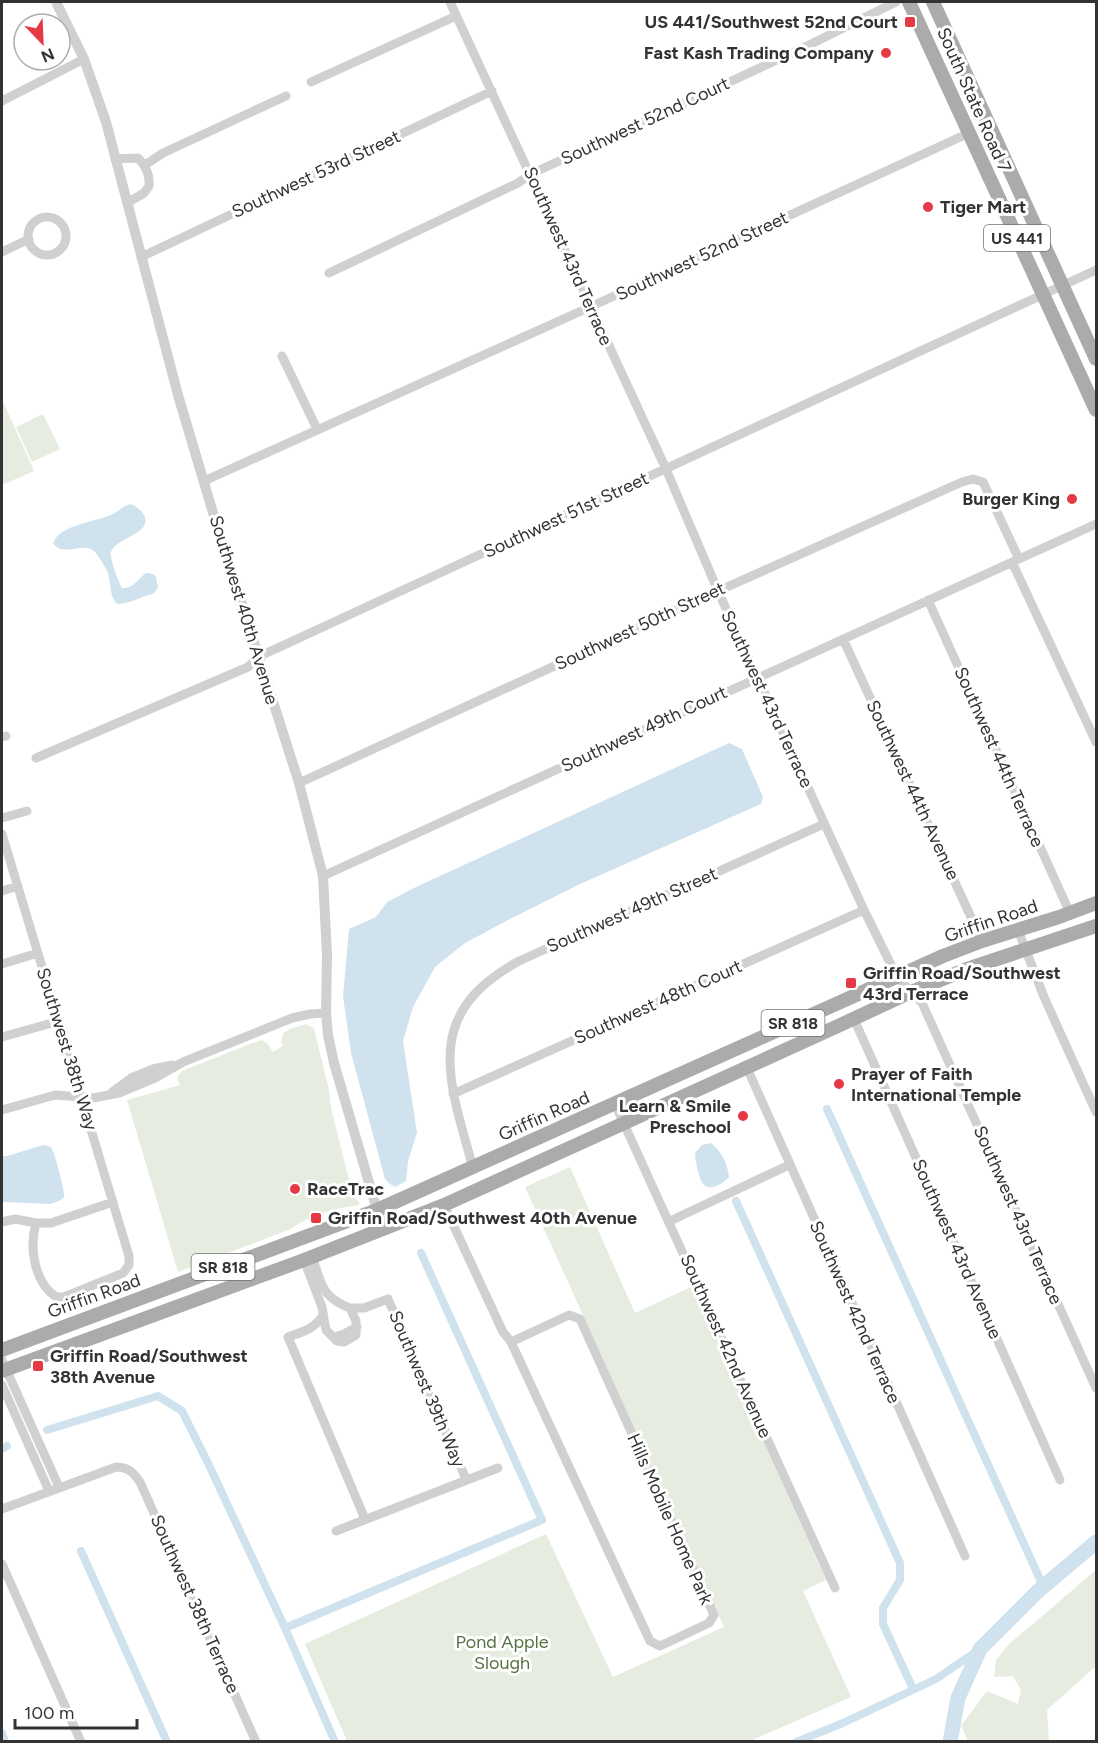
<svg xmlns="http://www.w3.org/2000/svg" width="1098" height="1743" viewBox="0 0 1098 1743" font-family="Figtree,sans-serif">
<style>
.green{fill:#e6ecdf}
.water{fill:#cfe2ee}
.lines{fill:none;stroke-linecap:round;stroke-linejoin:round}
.canal{stroke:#cfe2ee;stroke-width:8}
.river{stroke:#cfe2ee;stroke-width:15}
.minor{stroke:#d0d0d0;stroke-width:9}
.tertiary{stroke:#d0d0d0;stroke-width:10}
.primary{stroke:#ababab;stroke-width:14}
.poi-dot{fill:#e63946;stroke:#fff;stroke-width:2}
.labels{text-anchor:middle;stroke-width:6;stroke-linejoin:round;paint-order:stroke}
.shield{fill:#fff;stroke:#707070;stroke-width:1.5}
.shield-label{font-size:16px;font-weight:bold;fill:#333}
.poi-label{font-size:18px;font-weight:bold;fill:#333;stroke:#fff;text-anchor:start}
.street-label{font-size:18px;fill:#333;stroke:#fff}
.park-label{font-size:18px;fill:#56703f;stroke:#fff}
</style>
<rect width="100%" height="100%" fill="#fff"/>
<path class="green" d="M2,399L34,471L2,485Z
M43,414L60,449L32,462L16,427Z
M306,1024L314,1029L329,1090L331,1108L353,1196L359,1202V1205L335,1209L307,1219L288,1230L178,1272L127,1100L180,1085L177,1078L182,1071L250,1044L262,1040L268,1044L273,1052L283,1046L281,1042L283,1033L290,1029Z
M570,1167L635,1313L693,1286L826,1580L803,1591L851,1697L750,1741H347L305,1644L546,1534L613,1677L724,1627L525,1187Z
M1096,1570V1666L1047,1710L1049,1741H968L961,1726L987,1691L1018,1704L1021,1690L1013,1676L994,1677L996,1660L1007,1646Z"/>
<path class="water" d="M130,504C136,506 138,508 142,512C158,533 116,537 111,552C109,555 119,584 122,588C133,589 138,579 146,573L153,574L156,577L158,588L153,594C140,597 129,604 117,604C110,597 111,586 109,577C108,570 100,559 96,553C85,539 63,559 53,543C60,524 97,522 113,514C120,510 123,506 130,504Z
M729,743L742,749L763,797L761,804L580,884L510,919L465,943L435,967L413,1007L403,1041L417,1133L408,1161L406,1181L395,1187L390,1184L385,1179L351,1053L343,996L349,929L376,917L387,902L416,887Z
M711,1143C721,1150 728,1165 729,1177C725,1182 711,1192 704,1185C699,1180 695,1160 695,1153L702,1145Z
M43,1145C47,1146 49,1145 52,1149C54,1152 66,1193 64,1197C61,1201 55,1202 51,1204L2,1202V1156H7Z"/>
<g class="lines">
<path class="canal" d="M827,1109L1043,1586
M736,1201L900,1563V1580L883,1608V1624L913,1689
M47,1430L158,1396L182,1411L208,1463L285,1628L335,1742
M2,1449L7,1446
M81,1551L167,1742
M285,1628L542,1520L421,1253
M2,1733L5,1742
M796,1742L843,1723L936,1679L980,1649"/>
<path class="river" d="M950,1742L958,1698L980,1649L1038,1591L1096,1542"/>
<path class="minor" d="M450,2L666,469L718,591L864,910L897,977L922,1003L1096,1388
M311,82L456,16
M2,101L84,59
M115,159L138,158C146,167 150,174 149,186L144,193L127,203
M145,165L163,153L286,96
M28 236a19 19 0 1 1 38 0a19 19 0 1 1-38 0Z
M2,252L29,239
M141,257L492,91
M329,273L518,183L531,174L807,46L896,2
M282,356L317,429
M204,481L590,307L969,133
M1012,562L1096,742
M928,600L1070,913
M843,639L982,941
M2,737L6,736
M36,758L248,667L258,657L1096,270
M299,783L718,591L962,482L973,479L983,482L1019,559
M2,818L27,811
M2,834L129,1256V1265L123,1273L64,1297H56C34,1282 29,1247 36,1223
M323,876L1096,524
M2,891L18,886
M1018,930L1044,997L1096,1112
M2,964L38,953
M854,1019L1060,1480
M2,1037L59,1021
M747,1068L965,1556
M112,1092L131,1078L153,1069L172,1065
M453,1094L864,910
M615,1104L835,1588
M2,1110L55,1095L93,1098L119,1093L155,1078L183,1062L292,1018L310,1014L326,1013
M473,1168C449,1080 421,1014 519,961L824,824
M444,1205L503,1332L511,1342
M670,1221L789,1165
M2,1222L15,1219L36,1223H51L113,1202
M304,1260L322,1307L326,1330L337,1341L344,1342L356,1335V1321L350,1308C321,1297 322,1284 312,1257
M350,1308H364L388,1299L466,1479
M323,1315C315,1329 302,1332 288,1337L365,1519
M569,1315L580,1319L714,1615L709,1623L660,1646L650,1641L511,1342Z
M334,1337L344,1334L357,1327
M2,1360L59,1487
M2,1385L49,1491
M2,1509L116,1467C128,1467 133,1472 140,1482L256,1742
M336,1531L498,1468
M2,1564L81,1742"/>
<path class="tertiary" d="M56,2L84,59L106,122L178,395L216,523L299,783L323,876L327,955L326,1013L328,1035L334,1063L377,1210L384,1229"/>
<path class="primary" d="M909,2L1096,410
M933,2L1096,359
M2,1350L377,1210L943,956L982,941L1059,917L1096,903
M2,1371L304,1260L444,1205L838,1026L911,992L967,969L1096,926"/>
</g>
<g class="poi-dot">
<rect x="904" y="16" width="12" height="12" rx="3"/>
<circle cx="886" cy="53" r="6"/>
<circle cx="928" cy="207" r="6"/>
<circle cx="1072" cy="499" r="6"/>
<rect x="845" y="977" width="12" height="12" rx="3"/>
<circle cx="839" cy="1084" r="6"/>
<circle cx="743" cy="1116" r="6"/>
<circle cx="295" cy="1189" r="6"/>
<rect x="310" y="1212" width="12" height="12" rx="3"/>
<rect x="32" y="1360" width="12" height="12" rx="3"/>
</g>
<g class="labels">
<g class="shield">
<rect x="984" y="225" width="66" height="26" rx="4.5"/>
<rect x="761.5" y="1010" width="63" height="26" rx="4.5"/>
<rect x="191.5" y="1254" width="63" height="26" rx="4.5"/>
</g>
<g class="shield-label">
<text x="1017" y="244">US 441</text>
<text x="793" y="1029">SR 818</text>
<text x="223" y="1273">SR 818</text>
</g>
<g class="poi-label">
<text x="898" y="28" text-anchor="end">US 441/Southwest 52nd Court</text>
<text x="874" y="59" text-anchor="end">Fast Kash Trading Company</text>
<text x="940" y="213">Tiger Mart</text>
<text x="1060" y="505" text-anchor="end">Burger King</text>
<text x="863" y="979">Griffin Road/Southwest<tspan x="863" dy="21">43rd Terrace</tspan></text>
<text x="851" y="1080">Prayer of Faith<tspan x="851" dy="21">International Temple</tspan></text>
<text x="731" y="1112" text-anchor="end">Learn &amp; Smile<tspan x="731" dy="21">Preschool</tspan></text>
<text x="307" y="1195">RaceTrac</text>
<text x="328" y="1224">Griffin Road/Southwest 40th Avenue</text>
<text x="50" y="1362">Griffin Road/Southwest<tspan x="50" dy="21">38th Avenue</tspan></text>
</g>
<g class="street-label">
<text transform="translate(974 100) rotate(66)" y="6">South State Road 7</text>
<text transform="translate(645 121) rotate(-25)" y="6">Southwest 52nd Court</text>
<text transform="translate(316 174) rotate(-25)" y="6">Southwest 53rd Street</text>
<text transform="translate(568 256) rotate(66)" y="6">Southwest 43rd Terrace</text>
<text transform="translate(702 256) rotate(-25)" y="6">Southwest 52nd Street</text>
<text transform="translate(566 515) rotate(-25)" y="6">Southwest 51st Street</text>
<text transform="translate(244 610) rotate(73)" y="6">Southwest 40th Avenue</text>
<text transform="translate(640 626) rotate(-25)" y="6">Southwest 50th Street</text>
<text transform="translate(767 699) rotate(65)" y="6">Southwest 43rd Terrace</text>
<text transform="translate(644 729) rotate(-25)" y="6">Southwest 49th Court</text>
<text transform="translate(999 757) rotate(66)" y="6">Southwest 44th Terrace</text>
<text transform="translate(913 790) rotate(65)" y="6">Southwest 44th Avenue</text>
<text transform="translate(632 910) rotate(-24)" y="6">Southwest 49th Street</text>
<text transform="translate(991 921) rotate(-19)" y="6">Griffin Road</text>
<text transform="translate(658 1002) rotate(-24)" y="6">Southwest 48th Court</text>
<text transform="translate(67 1049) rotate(73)" y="6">Southwest 38th Way</text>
<text transform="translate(544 1116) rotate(-24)" y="6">Griffin Road</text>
<text transform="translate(1018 1215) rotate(66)" y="6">Southwest 43rd Terrace</text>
<text transform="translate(957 1249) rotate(66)" y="6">Southwest 43rd Avenue</text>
<text transform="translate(94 1296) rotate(-20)" y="6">Griffin Road</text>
<text transform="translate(855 1312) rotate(66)" y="6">Southwest 42nd Terrace</text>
<text transform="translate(726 1346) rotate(66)" y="6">Southwest 42nd Avenue</text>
<text transform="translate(427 1389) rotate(67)" y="6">Southwest 39th Way</text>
<text transform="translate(670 1519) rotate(66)" y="6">Hills Mobile Home Park</text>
<text transform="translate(195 1604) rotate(66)" y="6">Southwest 38th Terrace</text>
</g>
<g class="park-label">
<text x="502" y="1648">Pond Apple<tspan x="502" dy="21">Slough</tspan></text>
</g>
</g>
<rect width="1098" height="1743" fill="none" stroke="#333333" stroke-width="6"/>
<g transform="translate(42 42) rotate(157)"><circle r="28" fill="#ffffff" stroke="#adadad" stroke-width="1.5"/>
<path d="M0-4.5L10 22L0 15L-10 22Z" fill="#e63946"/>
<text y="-9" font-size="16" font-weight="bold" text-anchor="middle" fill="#333333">N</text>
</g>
<path d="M15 1719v9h122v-9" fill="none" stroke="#333333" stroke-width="3"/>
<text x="24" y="1719" font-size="18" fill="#333333" stroke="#ffffff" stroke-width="4.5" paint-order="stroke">100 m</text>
</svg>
